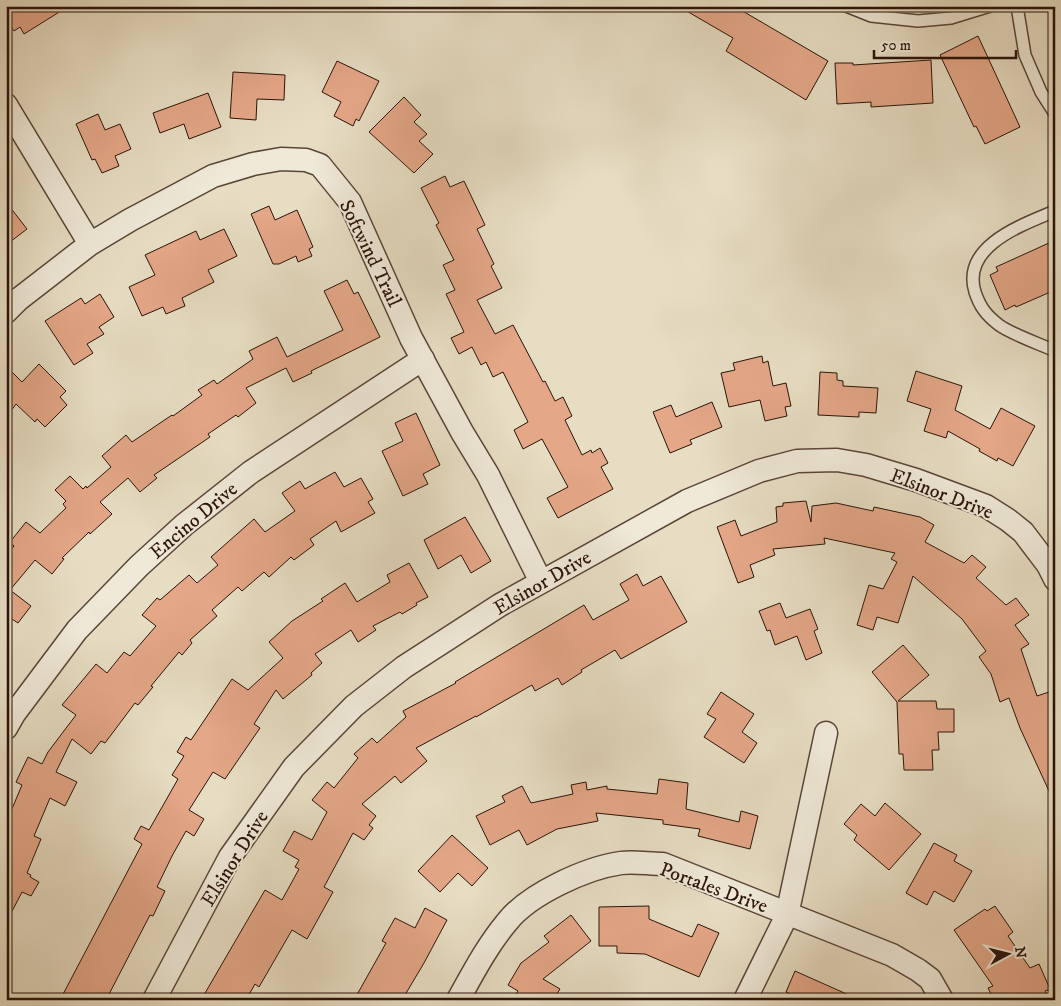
<svg xmlns="http://www.w3.org/2000/svg" width="1061" height="1006" viewBox="0 0 1061 1006" font-family="'IM FELL DW Pica',serif">
<style>
.building{fill:#e4a788;stroke:#2a1309}
.lines{fill:none;stroke-linecap:round;stroke-linejoin:round}
.lane-casing{stroke:#594638;stroke-width:14}
.street-casing{stroke:#594638;stroke-width:25}
.lane{stroke:#efe9d8;stroke-width:11}
.street{stroke:#efe9d8;stroke-width:22}
.labels{text-anchor:middle;stroke-width:4;stroke-linejoin:round;paint-order:stroke}
.street-label{font-size:20px;fill:#2a1309;stroke:#efe9d8}
</style>
<rect width="100%" height="100%" fill="#e7ddc3"/>
<filter id="stains"><feTurbulence type="fractalNoise" baseFrequency=".004" numOctaves="4"/><feColorMatrix values="0 0 0 0 .2 0 0 0 0 .09 0 0 0 0 .02 0 0 0 .5 -.17"/></filter>
<radialGradient id="worn" r=".72"><stop offset=".6" stop-color="#630" stop-opacity="0"/><stop offset="1" stop-color="#630" stop-opacity=".3"/></radialGradient>
<path class="building" d="M6,6H69L24,34L20,27L14,31L6,19Z
M678,6H734L828,61L806,100L726,51L733,38Z
M978,36L1020,127L985,144L976,126L974,127L940,55Z
M931,60L933,103L871,107V102L837,104L835,63H853V65Z
M337,61L379,81L359,121L356,119L353,126L334,116L341,102L322,92Z
M233,72L285,75L284,100L257,99L256,120L230,118Z
M208,93L221,127L189,139L184,124L160,133L153,113Z
M404,97L421,115L414,122L427,134L419,141L433,154L414,173L369,132Z
M98,114L105,130L120,124L131,149L115,156L119,166L102,173L95,159L92,160L76,124Z
M445,176L450,187L464,181L485,225L477,229L494,264L491,266L502,288L477,300L495,334L513,325L543,382L545,381L555,401L563,397L572,416L565,420L582,455L591,450L592,453L600,448L608,463L601,467L613,489L558,518L547,498L568,487L542,439L523,449L514,430L528,422L503,372L493,377L486,362L481,365L472,347L459,354L451,338L464,332L446,294L455,290L443,265L454,260L436,225L439,223L421,188Z
M6,202L27,229L6,245Z
M269,206L275,220L297,210L313,247L309,249L312,256L298,262L296,256L279,264H273L251,214Z
M224,229L237,256L208,270L214,282L182,298L185,306L166,314L163,307L142,316L129,287L155,275L145,255L196,231L200,240Z
M1049,243L1050,246L1055,244V290L1016,307L1015,305L1005,310L990,275L998,271L996,267Z
M347,280L354,294L358,292L380,337L311,371L312,373L293,382L286,368L246,388L256,403L238,417L236,415L208,434L210,437L154,475L157,478L140,492L128,478L100,502L112,514L90,534L89,532L62,558L64,559L52,574L35,560L10,590L31,606L18,623L6,615V567L11,560L6,556L14,546L10,542L26,522L40,533L66,508L63,504L66,501L55,490L70,476L83,489L86,486L87,488L111,467L102,456L126,435L132,442L172,415L173,416L202,395L198,390L214,380L217,384L253,359L249,351L277,337L287,357L343,330L324,291Z
M100,294L114,317L99,327L104,334L87,344L93,353L74,365L45,321L81,298L85,304Z
M762,356L763,363L768,361L773,386L786,383L791,406L785,407L787,416L765,421L760,400L729,407L721,373L735,370L733,363Z
M39,364L66,391L60,397L67,405L45,427L37,419L35,422L16,404L6,418V366L22,382Z
M916,371L962,386L955,410L990,429L1001,408L1035,426L1013,466L998,458L997,461L979,451L980,449L948,431L946,438L924,431L931,409L907,401Z
M820,372L837,373V380L843,381V386L878,388L876,413L859,412V417L818,415Z
M712,402L722,427L690,440L692,444L670,453L653,412L671,405L676,417Z
M416,413L440,465L423,474L428,484L403,496L382,451L403,441L395,423Z
M335,472L344,487L361,478L373,499L368,502L375,513L341,532L336,521L310,539L314,545L294,560L291,557L269,577L264,572L242,591L238,587L212,610L217,616L190,640L192,643L182,655L179,652L151,686L153,687L138,705L135,703L105,743L101,741L91,754L72,739L56,772L77,782L65,806L50,798L34,836L41,839L27,873L31,875L30,877L39,882L31,896L22,892L6,923V823L22,785L16,782L28,757L42,764L48,752L76,715L62,705L96,664L107,673L124,652L130,656L156,626L142,615L157,598L160,600L189,575L197,583L218,565L211,557L254,519L265,532L295,511L282,493L300,481L305,489Z
M806,501L811,522L812,506L836,503L873,511L874,507L920,517L934,525L925,542L964,563L972,555L986,567L976,578L1006,605L1016,598L1029,615L1015,625L1029,644L1021,649L1037,696L1055,690V804L1020,728L1009,698L1000,702L991,674L979,657L986,651L962,619L913,576L898,623L877,617L873,630L857,625L869,585L883,589L897,562L891,559L895,553L824,538L825,544L773,549L775,555L750,565L754,577L738,583L717,527L735,520L741,536L777,522L776,507L783,506V503Z
M465,517L491,561L471,573L461,555L438,569L424,540Z
M409,563L428,597L416,603L417,605L402,614L400,612L373,626L376,630L358,642L351,630L315,654L322,663L311,673L312,675L283,699L276,690L254,724L260,728L225,779L213,772L189,810L204,819L194,836L186,831L172,856L157,887L165,891L153,916L150,915L106,1000H60L142,844L134,839L141,826L149,830L178,779L172,775L184,756L177,752L186,737L191,740L232,679L248,690L283,658L269,642L292,621L323,601L321,599L345,583L357,602L390,582L387,575Z
M637,574L643,586L661,576L687,622L621,659L615,650L581,670L582,672L562,685L558,678L535,691L532,685L476,717V716L416,748L427,761L401,783L395,776L362,804L376,816L369,825L373,828L364,840L353,833L324,887L333,892L307,939L292,930L259,987L255,984L246,1000H201L265,890L282,900L299,869L295,867L299,860L283,851L294,831L312,840L327,812L312,800L327,782L334,788L358,758L354,754L372,738L377,743L406,717L403,711L456,683L455,682L584,605L593,620L629,600L620,584Z
M780,603L786,618L810,609L818,629L814,631L822,653L806,660L797,636L775,645L770,630L767,631L759,611Z
M903,645L929,675L898,701H936L937,709H954V732H938L939,750H932L933,770H904L903,754H899L897,702L872,672Z
M721,692L754,714L742,732L757,743L744,763L704,737L716,719L707,714Z
M659,779L688,783L686,809L739,822L741,811L758,816L750,849L698,836L700,829L663,824V820L596,813L598,821L557,829L527,845L519,830L490,845L476,816L505,802L502,796L522,786L531,803L573,794L571,785L586,782L587,790L607,786V789L657,794Z
M885,803L921,834L889,870L854,840L857,835L844,824L861,804L875,816Z
M452,835L488,868L472,886L458,873L440,892L418,871Z
M934,843L957,855L954,861L972,871L954,902L934,891L927,905L906,893Z
M649,906V919L692,937L698,924L719,933L699,977L645,954L617,953V946H599V907Z
M995,906L1013,932L1008,936L1030,968L1039,964L1050,989L1045,991L1049,1000H994L988,988L993,986L954,930L985,909L987,911Z
M425,908L447,920L424,963L402,1000H354L386,943L382,941L395,918L415,928Z
M571,915L591,941L543,979L560,989L553,1000H513L518,991L508,985L521,963L549,942L544,936Z
M795,971L860,1000H803L786,992Z"/>
<g class="lines">
<defs>
<path id="lane" d="M846,6L871,16L918,21L951,18L990,6
M1017,6L1025,55L1041,92L1055,114
M1055,211C1022,225 961,246 975,292C980,307 986,315 999,325C1011,334 1040,344 1055,351"/>
<path id="street" d="M6,105L90,244
M6,312L19,299L90,244L130,220L213,176L253,164L281,159L306,160L320,165L350,202L411,338L462,432L488,475L541,582
M6,728L14,714L77,630L139,566L184,525L251,472L423,359
M154,1000L230,857L294,767L354,706L404,667L500,605L687,501L759,471L797,461L837,460L866,465L916,480L986,506L1008,520L1023,532L1048,565L1055,579
M458,1000C473,973 487,946 507,922C529,894 586,868 621,863C634,861 649,864 663,864L892,955L918,970L930,979L942,1000
M745,1000L787,915L826,733"/>
</defs>
<use href="#lane" class="lane-casing"/>
<use href="#street" class="street-casing"/>
<use href="#lane" class="lane"/>
<use href="#street" class="street"/>
</g>
<g class="labels">
<g class="street-label">
<text transform="translate(371 253) rotate(64)" y="7">Softwind Trail</text>
<text transform="translate(942 493) rotate(21)" y="7">Elsinor Drive</text>
<text transform="translate(193 520) rotate(-40)" y="7">Encino Drive</text>
<text transform="translate(542 582) rotate(-30)" y="7">Elsinor Drive</text>
<text transform="translate(234 858) rotate(-58)" y="7">Elsinor Drive</text>
<text transform="translate(714 887) rotate(20)" y="7">Portales Drive</text>
</g>
</g>
<rect width="1061" height="1006" fill="none" stroke="#e7ddc3" stroke-width="25"/>
<rect x="8" y="8" width="1046" height="991" fill="none" stroke="#2a1309" stroke-width="2.5"/>
<rect x="12" y="12" width="1036" height="981" fill="none" stroke="#2a1309"/>
<g transform="translate(1008 954) rotate(83)" stroke="#efe9d8" stroke-width="4" paint-order="stroke">
<path d="M0-4L9 19L0 12L-9 19Z" fill="#2a1309"/>
<text y="-8" font-size="14" font-weight="bold" text-anchor="middle" fill="#2a1309">N</text>
</g>
<path d="M874 50v8h142v-8" fill="none" stroke="#2a1309" stroke-width="2.5"/>
<text x="881" y="50" font-size="15" fill="#2a1309" stroke="#efe9d8" stroke-width="4" paint-order="stroke">50 m</text>
<rect width="100%" height="100%" filter="url(#stains)"/>
<rect width="100%" height="100%" fill="url(#worn)"/>
</svg>
